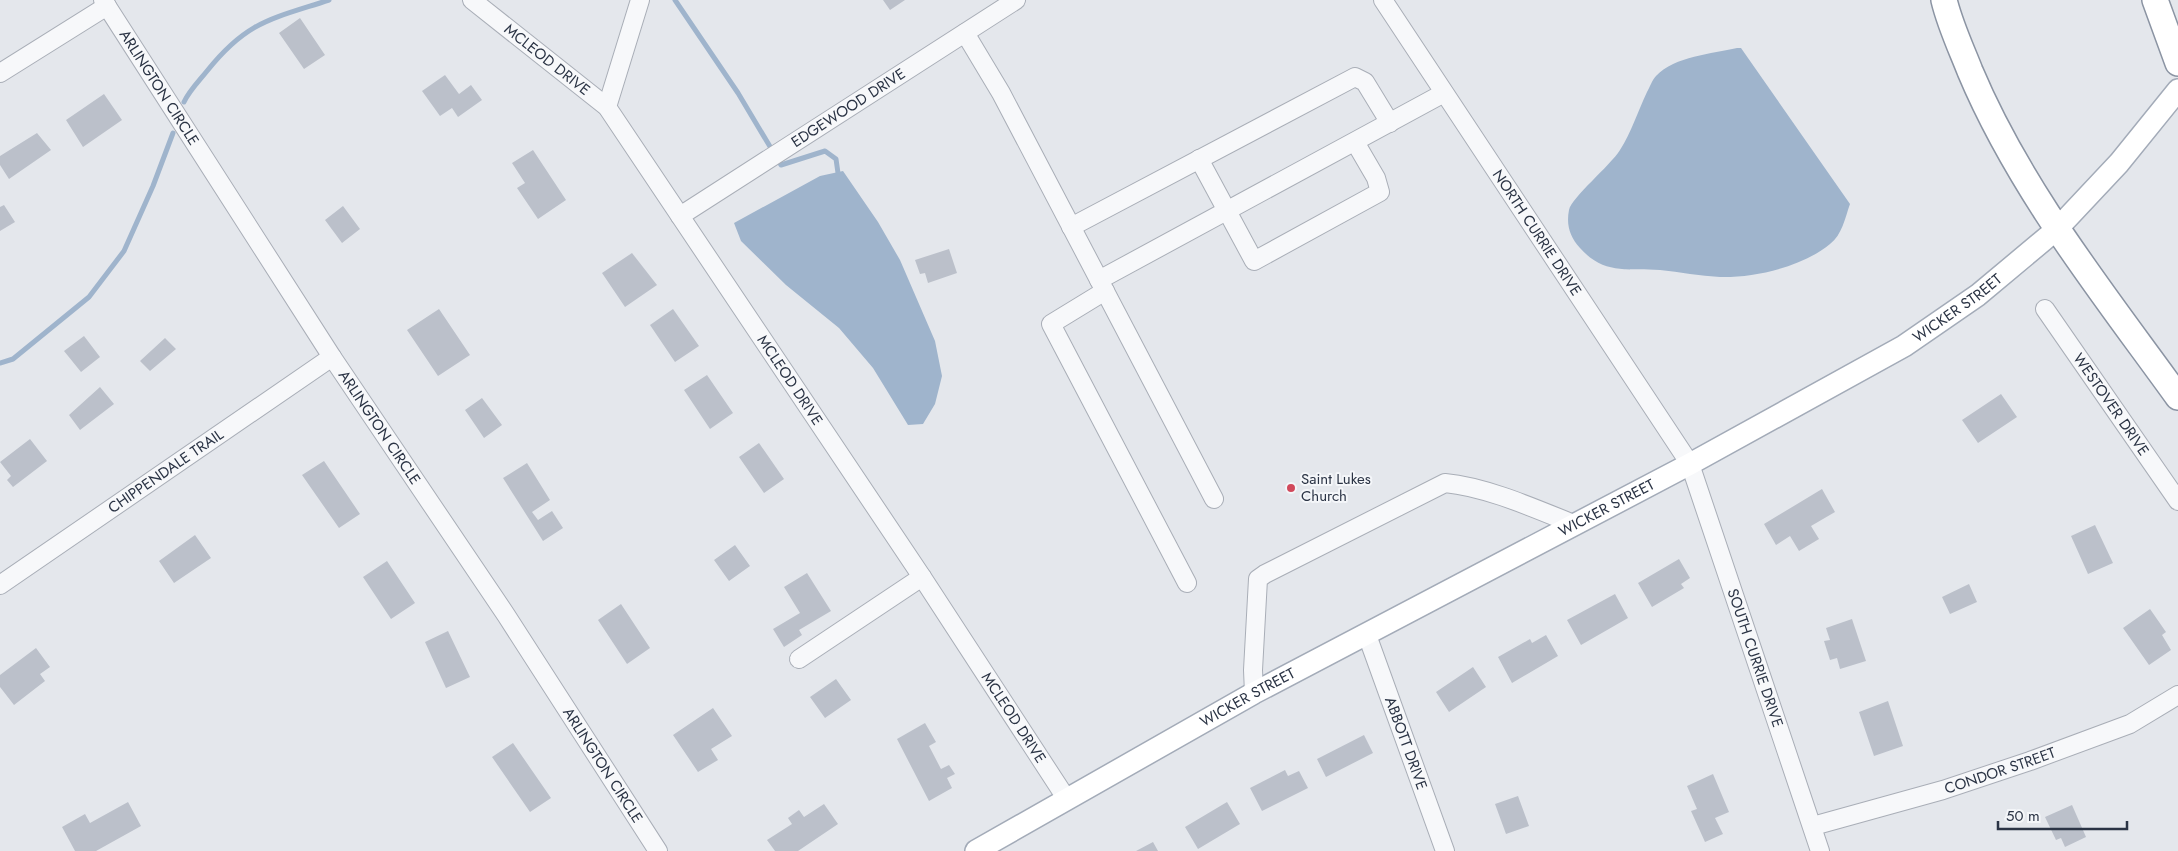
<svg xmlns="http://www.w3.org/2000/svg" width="2178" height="851" viewBox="0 0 2178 851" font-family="Jost,sans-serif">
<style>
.water{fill:#9fb4cc}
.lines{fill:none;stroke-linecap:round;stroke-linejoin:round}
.stream{stroke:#9fb4cc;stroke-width:5}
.building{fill:#bbc0ca}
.minor-casing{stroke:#a9aeb7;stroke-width:20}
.major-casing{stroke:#a3abb8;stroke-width:24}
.highway-casing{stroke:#8b94a3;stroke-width:28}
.minor{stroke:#f7f8fa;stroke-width:18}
.major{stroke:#fff;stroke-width:21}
.highway{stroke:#fff;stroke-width:25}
.poi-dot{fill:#d1495b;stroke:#f4f6f9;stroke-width:2}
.labels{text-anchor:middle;stroke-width:4;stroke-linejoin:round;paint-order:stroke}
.street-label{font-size:15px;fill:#2b3445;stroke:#f4f6f9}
.poi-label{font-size:15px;fill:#2b3445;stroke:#f4f6f9;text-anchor:start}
</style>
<rect width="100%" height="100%" fill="#e4e7ec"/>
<path class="water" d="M1737,48H1741L1850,204C1845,218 1842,235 1830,244C1804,266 1755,278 1720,277C1700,276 1680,272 1660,270C1627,268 1604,275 1580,248C1570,237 1566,225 1569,210C1572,197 1610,166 1620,150C1631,133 1638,111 1647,92C1650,87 1652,80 1656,76C1675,56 1712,54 1737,48Z
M843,171L878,222L900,260L935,341L942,376L935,404L923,424L908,425L873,368L839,328L786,285L741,241L734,223L820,176Z"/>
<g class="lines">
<path class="stream" d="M675,0L738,93L781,165L825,151L836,159L838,173
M184,102C189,91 199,81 207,71C247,21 271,19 329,0
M0,363L13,359L89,297L124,251L153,186L173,133"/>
</g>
<path class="building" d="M883,0H905L890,10Z
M300,18L325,55L304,69L279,33Z
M445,75L459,94L471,85L482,100L458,117L452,108L440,116L422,91Z
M104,94L122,120L83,147L66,120Z
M37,133L51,150L9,179L0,165V156Z
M533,150L566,200L538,219L517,188L525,183L512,163Z
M4,205L15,222L0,231V207Z
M343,206L360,229L342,243L325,220Z
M949,249L957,273L928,283L925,273L920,274L915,260Z
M632,253L657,285L625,307L602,273Z
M439,309L470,355L438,376L407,330Z
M673,309L699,346L675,362L650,325Z
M84,336L100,357L81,372L64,351Z
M165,338L176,349L150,371L140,361Z
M707,375L733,413L710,429L684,390Z
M100,387L114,404L80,430L69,415Z
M2001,394L2017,417L1978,443L1962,420Z
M482,398L502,425L484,438L465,410Z
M30,439L47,461L13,487L7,480L11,476L0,462Z
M759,443L784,479L764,493L739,457Z
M324,461L360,514L339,528L302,475Z
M527,463L550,500L532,512L538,520L552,511L563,528L543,541L503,478Z
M1822,489L1835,512L1811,526L1819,539L1799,551L1790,536L1776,545L1764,524Z
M2095,525L2113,563L2088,574L2071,536Z
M195,535L211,558L174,583L159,561Z
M735,545L750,566L729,581L714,560Z
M1679,559L1690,578L1681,584L1684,588L1652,607L1638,583Z
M387,561L415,603L391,619L363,577Z
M807,573L831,611L799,630L802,635L784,647L773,629L800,613L784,587Z
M1969,584L1977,602L1950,614L1942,597Z
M1615,594L1628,618L1581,645L1567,620Z
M621,604L650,648L627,664L598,620Z
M2150,609L2166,632L2162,635L2171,650L2149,665L2123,628Z
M1852,619L1866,661L1840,669L1837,658L1830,660L1824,641L1830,640L1826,628Z
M448,631L470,677L446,688L425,642Z
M1546,635L1558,656L1512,683L1498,657L1530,639L1532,643Z
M36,648L50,667L40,674L45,681L14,705L0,687V675Z
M1473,667L1486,687L1449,712L1436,692Z
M836,679L851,700L825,718L810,697Z
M1888,701L1903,746L1874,756L1859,712Z
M713,708L732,736L711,749L718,760L698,772L673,735Z
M925,723L936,742L929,746L941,769L949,765L955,774L947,778L952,788L929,801L897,739Z
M1364,735L1373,753L1326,777L1317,759Z
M513,743L551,798L530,812L492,757Z
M1285,770L1288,776L1299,771L1308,788L1262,811L1250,788Z
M1713,774L1729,812L1715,818L1723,834L1705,842L1691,811L1697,809L1687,786Z
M1518,796L1529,826L1506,834L1495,804Z
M128,802L141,826L96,851H75L62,827L85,814L90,823Z
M1227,802L1240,824L1198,849L1185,827Z
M824,804L838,824L798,851H775L767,840L792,824L788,818L799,810L804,817Z
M2072,805L2086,837L2065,847L2061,838L2056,840L2045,817Z
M1153,842L1158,851H1136Z"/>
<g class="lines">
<defs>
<g id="minor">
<path id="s1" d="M103,0L332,357L506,615L658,851"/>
<path id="s2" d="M472,0L607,107L922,577L1066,798"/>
<path id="s3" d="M1383,0L1690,464L1820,851"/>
<path d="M965,33L1001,93L1214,499"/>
<path d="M0,73L107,6"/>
<path d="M607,107L640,0"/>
<path d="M1199,159L1254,261L1380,192L1376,178L1355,142"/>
<path id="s4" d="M680,216L1016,0"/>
<path d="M1071,227L1355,77L1365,82L1390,123"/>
<path d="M1099,280L1444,93"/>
<path d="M1105,291L1051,324L1187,583"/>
<path id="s5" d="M2045,309L2178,501"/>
<path id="s6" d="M0,585L332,357"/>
<path id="s7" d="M1367,635L1445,851"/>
<path d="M799,659L922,577"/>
<path d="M1254,693L1253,670L1258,579L1265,574L1445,483C1487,487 1536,509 1576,525"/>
<path id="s8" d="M1813,826L1943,790L2030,761L2130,724L2178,695"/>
</g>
<g id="major">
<path id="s9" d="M976,851L1254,693L1690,464L1904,346L1978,295L2057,229L2119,163L2178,90"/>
</g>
<path id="highway" d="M1944,0C1950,25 1961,48 1970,71C2020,190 2103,293 2178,397
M2155,0L2178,63"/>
</defs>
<use href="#minor" class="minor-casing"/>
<use href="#major" class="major-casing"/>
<use href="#highway" class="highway-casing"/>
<use href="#minor" class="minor"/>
<use href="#major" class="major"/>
<use href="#highway" class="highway"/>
</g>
<circle class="poi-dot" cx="1291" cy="488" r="5"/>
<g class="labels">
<g class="street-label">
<text dy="5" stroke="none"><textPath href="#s2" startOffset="96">MCLEOD DRIVE</textPath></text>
<text dy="5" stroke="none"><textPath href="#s1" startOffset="104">ARLINGTON CIRCLE</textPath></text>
<text dy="5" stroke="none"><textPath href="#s4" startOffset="200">EDGEWOOD DRIVE</textPath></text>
<text dy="5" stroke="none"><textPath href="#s3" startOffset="279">NORTH CURRIE DRIVE</textPath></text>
<text dy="5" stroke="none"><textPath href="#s9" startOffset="1122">WICKER STREET</textPath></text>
<text dy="5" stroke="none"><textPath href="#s2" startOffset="501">MCLEOD DRIVE</textPath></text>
<text dy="5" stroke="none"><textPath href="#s5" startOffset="116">WESTOVER DRIVE</textPath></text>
<text dy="5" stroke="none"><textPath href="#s1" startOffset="509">ARLINGTON CIRCLE</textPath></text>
<text dy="5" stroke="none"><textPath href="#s6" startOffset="201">CHIPPENDALE TRAIL</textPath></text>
<text dy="5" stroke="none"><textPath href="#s9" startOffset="718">WICKER STREET</textPath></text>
<text dy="5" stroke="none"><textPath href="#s3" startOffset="761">SOUTH CURRIE DRIVE</textPath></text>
<text dy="5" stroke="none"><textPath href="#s9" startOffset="312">WICKER STREET</textPath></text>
<text dy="5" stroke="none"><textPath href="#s2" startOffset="906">MCLEOD DRIVE</textPath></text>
<text dy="5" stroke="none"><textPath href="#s7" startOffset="115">ABBOTT DRIVE</textPath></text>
<text dy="5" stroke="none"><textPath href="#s1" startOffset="914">ARLINGTON CIRCLE</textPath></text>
<text dy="5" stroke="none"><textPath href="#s8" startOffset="195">CONDOR STREET</textPath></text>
</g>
<g class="poi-label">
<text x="1301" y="484">Saint Lukes<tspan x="1301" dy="17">Church</tspan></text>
</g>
</g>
<path d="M1998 821v8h129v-8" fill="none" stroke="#2b3445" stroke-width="2.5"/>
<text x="2006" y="821" font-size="15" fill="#2b3445" stroke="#f4f6f9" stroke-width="4" paint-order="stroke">50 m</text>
</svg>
